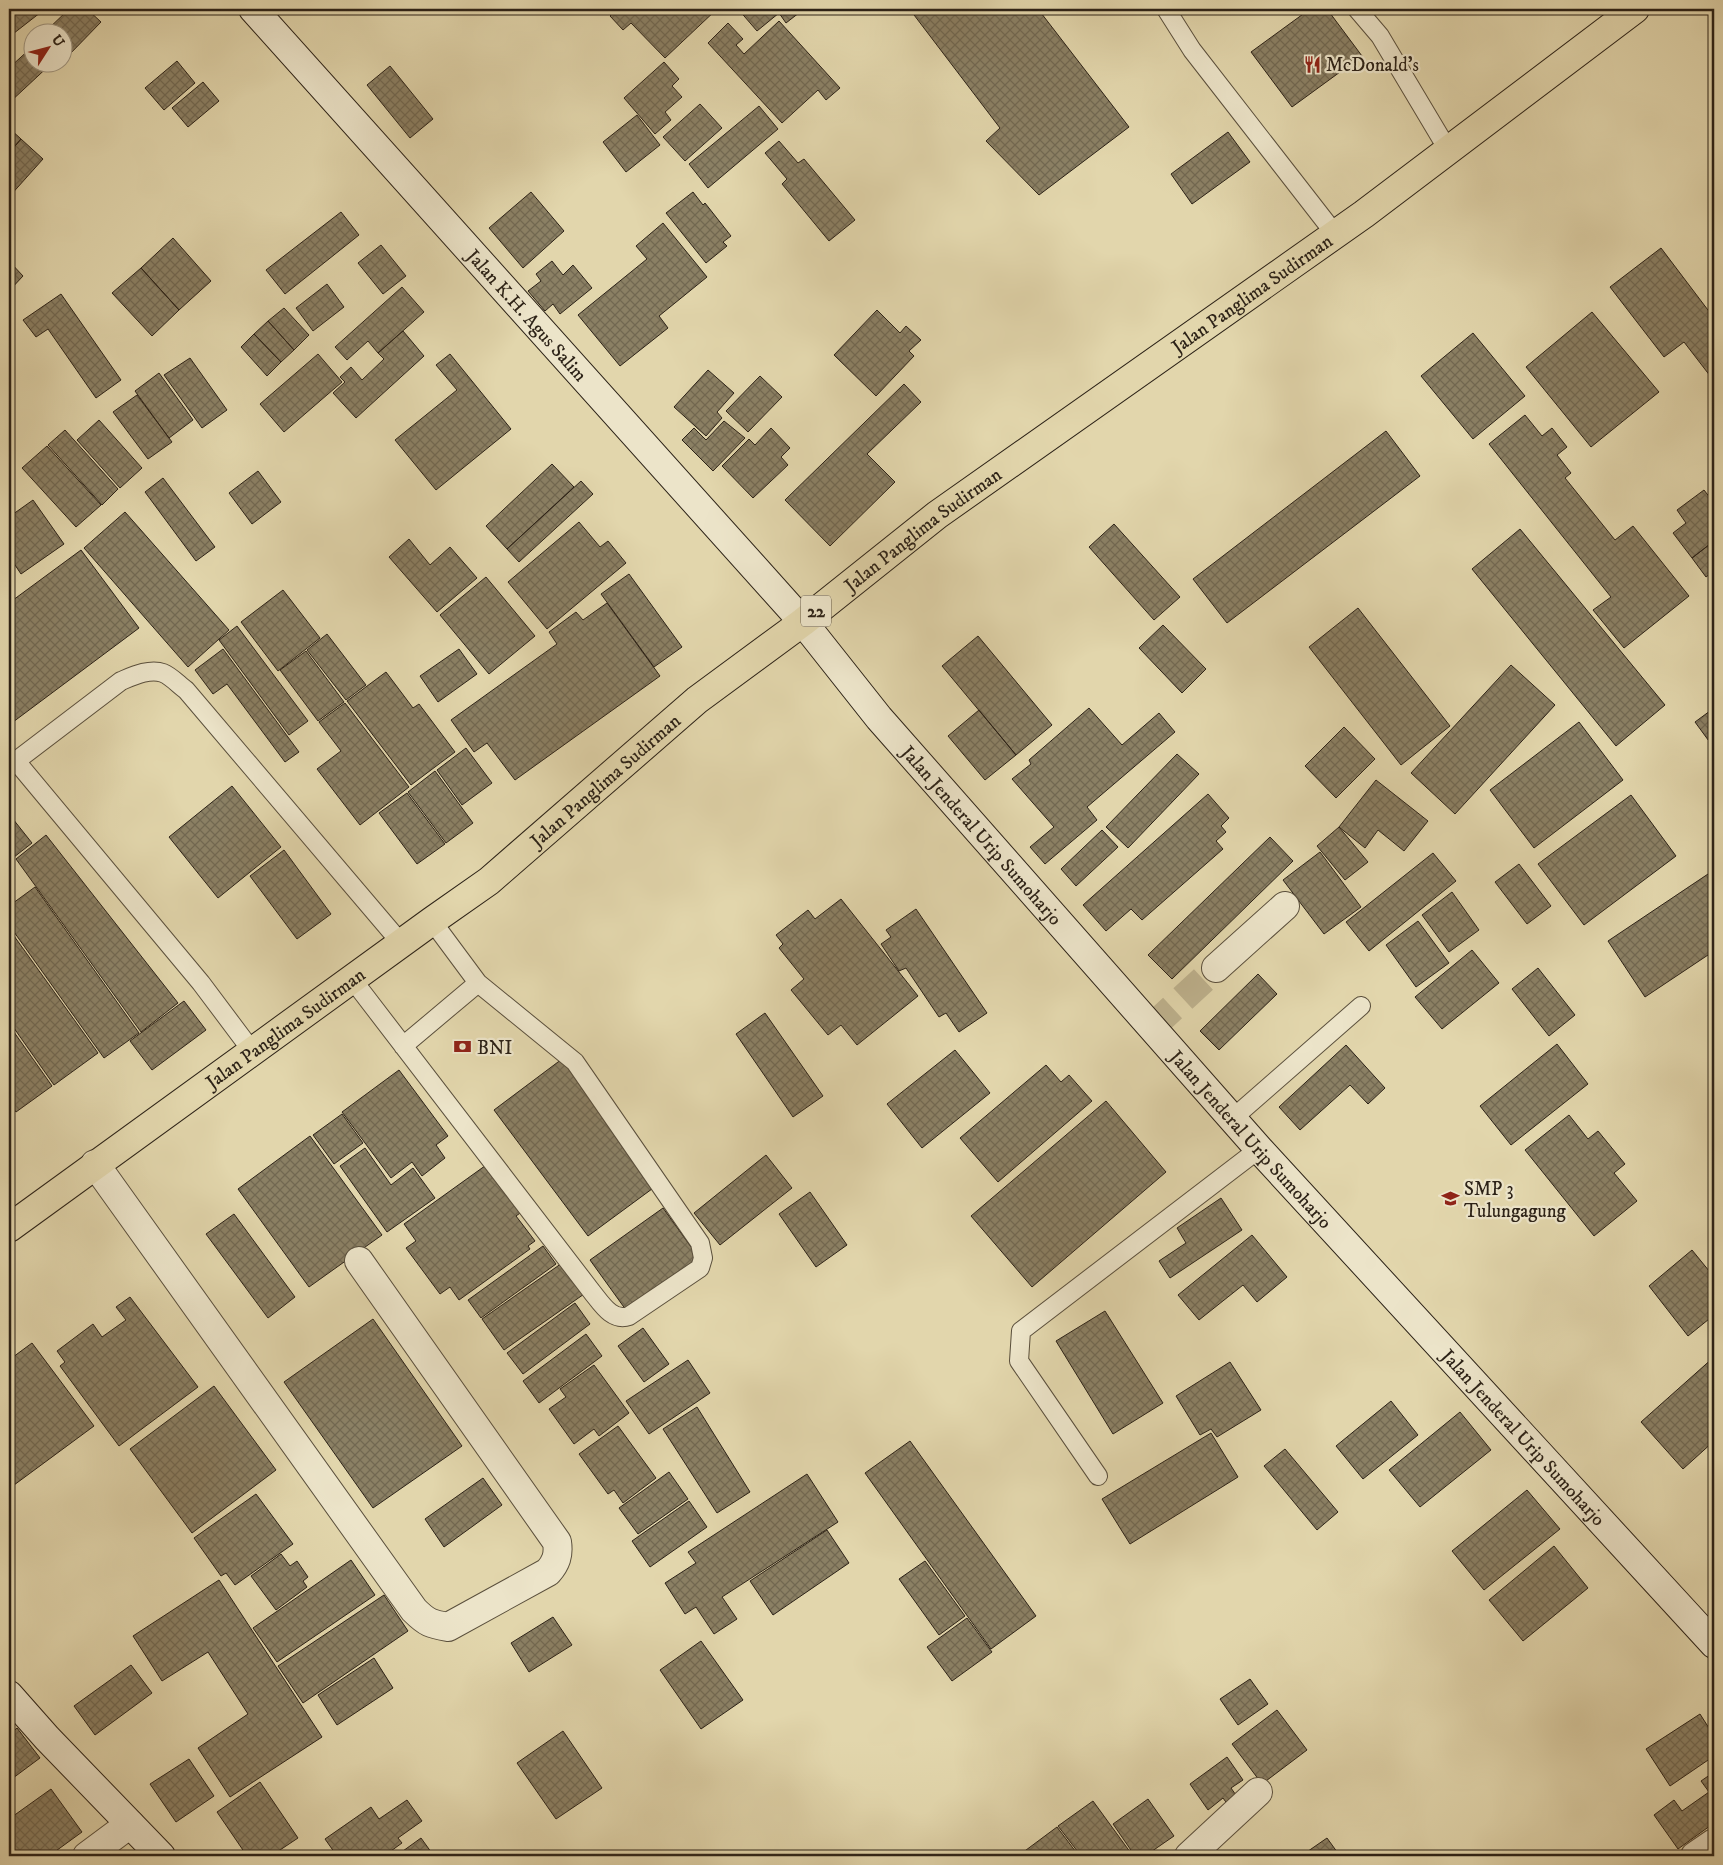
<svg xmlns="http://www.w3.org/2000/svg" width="1723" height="1865" viewBox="0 0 1723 1865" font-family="'IM FELL DW Pica',serif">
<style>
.building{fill:url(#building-cross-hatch);stroke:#2c2217}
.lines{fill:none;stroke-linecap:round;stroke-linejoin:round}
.street-tunnel{stroke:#beb28e;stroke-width:28;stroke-dasharray:28 14;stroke-linecap:butt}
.lane-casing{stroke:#5a4f3c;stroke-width:20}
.street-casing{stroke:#5a4f3c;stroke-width:30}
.secondary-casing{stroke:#2c2217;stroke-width:30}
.highway-casing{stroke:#2c2217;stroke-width:30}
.lane{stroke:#ece4c9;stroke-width:18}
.street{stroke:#ece4c9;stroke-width:28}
.secondary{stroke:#ece4c9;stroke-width:28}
.highway{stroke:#e2d6ac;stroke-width:28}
.labels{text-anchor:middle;stroke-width:4.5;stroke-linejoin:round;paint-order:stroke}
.shield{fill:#ece4c9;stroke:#665c4c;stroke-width:1}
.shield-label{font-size:18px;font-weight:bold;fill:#2c2217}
.poi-label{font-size:19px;fill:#2c2217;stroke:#ece4c9;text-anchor:start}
.street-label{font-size:19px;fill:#2c2217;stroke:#ece4c9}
</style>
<defs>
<pattern id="building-cross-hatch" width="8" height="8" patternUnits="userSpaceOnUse" patternTransform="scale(1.25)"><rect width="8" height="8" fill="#8b8064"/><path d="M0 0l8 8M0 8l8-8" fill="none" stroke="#726851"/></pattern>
</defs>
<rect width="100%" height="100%" fill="#e2d6ac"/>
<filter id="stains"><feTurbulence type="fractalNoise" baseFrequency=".004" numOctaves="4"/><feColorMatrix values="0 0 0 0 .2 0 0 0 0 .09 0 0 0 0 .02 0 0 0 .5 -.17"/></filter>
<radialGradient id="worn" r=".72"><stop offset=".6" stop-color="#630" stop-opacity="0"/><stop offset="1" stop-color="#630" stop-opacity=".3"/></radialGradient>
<path class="building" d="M9,9H45L9,37Z
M69,9H87L101,22L67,57L62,53V32H45Z
M617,9H717L665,58L631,23L623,30L610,16Z
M738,9H804L786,23L779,13L757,31Z
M914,9H1038L1129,127L1039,195L986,141L1000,128L911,11Z
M1310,9H1327L1362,56L1292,107L1251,52Z
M779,21L840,88L826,100L818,90L782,123L708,43L728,23L743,39L736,45L744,54Z
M32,47V62H53L9,103V68Z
M177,61L195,83L164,110L145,88Z
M664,62L679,79L672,86L682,97L665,112L671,120L655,134L624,98Z
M390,66L433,119L410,138L367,85Z
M203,82L219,101L188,127L172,108Z
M700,104L722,128L685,161L663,137Z
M759,106L778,129L708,188L689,164Z
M637,115L660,145L626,172L603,142Z
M9,128L21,139L9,153Z
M1228,132L1250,162L1192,204L1171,174Z
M21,139L43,159L9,197V153Z
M779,141L798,163L804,159L855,220L829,241L782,184L787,179L765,153Z
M531,192L564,231L523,268L489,228Z
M693,192L703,205L705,203L731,236L723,242L727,246L706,263L666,213Z
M341,212L359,235L285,294L266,270Z
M663,223L707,277L659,316L668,328L620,366L578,315L647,259L636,246Z
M173,238L211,281L179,310L141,268Z
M381,245L406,276L383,294L358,263Z
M1661,248L1714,318V381L1684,342L1664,357L1610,287Z
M9,261L23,276L9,291Z
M552,261L563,275L573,265L592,288L560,314L553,304L545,311L528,291L541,281L536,274Z
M141,268L179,310L152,336L112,293Z
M327,284L344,307L313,331L296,308Z
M402,287L424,312L378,353L368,341L347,360L335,347Z
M61,294L121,380L96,398L48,329L36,337L23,320Z
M284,308L309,335L294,350L268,321Z
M877,310L900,333L906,326L921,340L909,351L914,356L876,396L834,355Z
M1592,312L1659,392L1591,447L1526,367Z
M268,321L294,350L281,362L254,334Z
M403,331L424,356L356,418L333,393L345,382L340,377L351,367L362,380L384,359L378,353Z
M1473,333L1525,396L1473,439L1421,376Z
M254,334L281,362L267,376L241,347Z
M318,354L342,382L284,432L260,404Z
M450,354L511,429L436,490L395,440L457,390L436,365Z
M190,358L227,410L202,428L164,375Z
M708,370L734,393L717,412L722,418L706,436L674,407Z
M159,373L193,420L169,438L135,391Z
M760,376L782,397L748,432L726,411Z
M904,384L921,402L867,454L895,482L830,546L785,500Z
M137,395L172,442L148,459L113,412Z
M1525,415L1542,436L1552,428L1567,447L1557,455L1571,473L1565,478L1615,540L1633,526L1689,596L1624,648L1593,610L1611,597L1489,444Z
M99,420L142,468L120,488L77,440Z
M724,421L745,438L713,471L682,440L694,428L706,440Z
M771,428L790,448L781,457L788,465L753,498L722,466L749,439L755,445Z
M65,430L118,489L102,505L48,445Z
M1386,431L1420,476L1227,623L1193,579Z
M47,446L101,505L76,527L22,468Z
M552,464L574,487L507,549L486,526Z
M258,471L281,502L252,524L229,493Z
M163,478L215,547L196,561L145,492Z
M581,481L593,494L519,562L507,549Z
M1704,490L1714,503V541L1692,558L1673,533L1686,523L1677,510Z
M33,500L64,544L21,574L9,556V517Z
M125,512L229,630L188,667L84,548Z
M579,522L600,547L608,541L626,563L547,629L508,582Z
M1114,524L1180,597L1154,620L1089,547Z
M1520,529L1665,705L1616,746L1472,569Z
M409,539L430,565L450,547L477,578L437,612L389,557Z
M1714,541V571L1706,577L1692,558Z
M81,550L139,628L9,725V603Z
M629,574L682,647L654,667L601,594Z
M486,577L535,636L489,674L440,615Z
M283,590L320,638L278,671L241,622Z
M607,603L660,676L515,780L487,743L474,752L451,720L557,644L549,632L576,612L583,620Z
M1358,608L1450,726L1401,765L1309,647Z
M1163,625L1206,669L1182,693L1139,648Z
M237,626L308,721L289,735L219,640Z
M327,634L366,685L346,700L307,650Z
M978,636L1052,725L1016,755L942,666Z
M223,649L299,752L285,762L227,684L213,694L195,670Z
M459,649L477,674L438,702L420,676Z
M306,651L344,702L318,721L280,670Z
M1511,665L1555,705L1455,814L1411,773Z
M386,672L413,708L419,704L455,752L411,785L347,701Z
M345,703L409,787L360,825L317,769L341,751L319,722Z
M1089,708L1122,745L1159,713L1175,732L1087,807L1097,820L1045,864L1030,847L1054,827L1012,779L1031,764L1029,760Z
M1714,708V748L1695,722Z
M979,710L1016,755L985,780L948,736Z
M1579,722L1623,780L1534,848L1490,790Z
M1344,727L1375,759L1336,798L1305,766Z
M466,748L492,783L462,805L437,770Z
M1177,754L1199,774L1128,848L1106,827Z
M435,771L473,823L446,843L408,792Z
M1376,780L1428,821L1404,851L1378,830L1365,848L1339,827Z
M232,786L281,847L218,898L169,837Z
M407,793L445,844L417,864L379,813Z
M1208,794L1229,818L1221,826L1226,832L1216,841L1223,849L1142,920L1131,909L1106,931L1083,905Z
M1631,795L1676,856L1584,925L1538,864Z
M9,814L32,843L9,861Z
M1339,827L1368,862L1345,880L1317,846Z
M1102,830L1118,847L1076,886L1061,869Z
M46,835L178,1003L141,1032L16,859Z
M1270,837L1293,861L1172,979L1148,955Z
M284,850L331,914L297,939L250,876Z
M1320,852L1361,907L1324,934L1283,880Z
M1433,853L1456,881L1369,951L1346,922Z
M1519,864L1551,906L1527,924L1495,882Z
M1714,870V951L1645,997L1608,941Z
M35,887L139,1033L104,1058L9,925V906Z
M1452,892L1479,930L1449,952L1422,915Z
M841,899L918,996L857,1045L841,1025L828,1035L791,990L804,979L779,948L783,944L776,935L808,910L815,919Z
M916,909L987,1013L959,1032L946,1013L939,1017L906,968L899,971L881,944L891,937L886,930Z
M1418,921L1449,963L1416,987L1386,945Z
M9,929L98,1053L54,1085L9,1021Z
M1472,950L1499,983L1442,1029L1415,997Z
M1538,968L1575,1015L1549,1036L1512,989Z
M1258,974L1277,994L1219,1050L1200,1031Z
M184,1001L206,1030L152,1070L130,1041Z
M765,1013L823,1096L793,1117L736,1034Z
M9,1025L52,1086L16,1112L9,1102Z
M1557,1044L1588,1084L1511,1145L1480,1106Z
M1346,1045L1385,1088L1368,1104L1350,1085L1300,1130L1279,1107Z
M955,1050L990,1093L922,1148L887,1104Z
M562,1059L656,1186L588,1236L494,1110Z
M1046,1065L1061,1082L1069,1075L1092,1101L998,1182L960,1138Z
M399,1070L448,1136L436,1145L445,1158L422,1176L412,1162L391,1178L342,1112Z
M1106,1101L1166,1172L1032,1287L971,1216Z
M342,1114L363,1143L334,1164L313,1135Z
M1569,1115L1588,1139L1598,1131L1625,1164L1614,1173L1637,1201L1594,1236L1525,1150Z
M310,1136L382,1235L309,1287L238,1189Z
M365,1148L391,1185L413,1168L435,1198L387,1232L340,1166Z
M766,1155L792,1188L720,1245L694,1213Z
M489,1163L523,1211L516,1216L535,1241L528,1246L530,1249L459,1300L450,1287L440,1294L406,1248L416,1241L404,1224Z
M810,1192L847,1245L816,1267L779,1214Z
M1221,1198L1242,1230L1170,1278L1159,1261L1186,1243L1177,1228Z
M663,1208L699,1258L626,1310L590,1260Z
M234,1214L295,1297L268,1318L206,1234Z
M1252,1235L1287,1277L1257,1302L1243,1285L1199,1320L1178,1295Z
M543,1246L556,1264L481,1318L468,1300Z
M1692,1250L1714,1277V1315L1688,1336L1649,1286Z
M565,1261L587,1292L504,1350L482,1319Z
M130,1297L198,1387L119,1446L60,1366L65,1362L57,1351L93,1324L102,1337L126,1320L116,1307Z
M575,1303L590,1324L523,1374L507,1353Z
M1105,1311L1163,1403L1113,1434L1056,1341Z
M373,1319L462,1446L373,1508L284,1382Z
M643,1328L669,1364L644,1382L618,1346Z
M586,1334L602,1356L539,1403L523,1381Z
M32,1343L94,1426L10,1488L9,1360Z
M1714,1357V1441L1683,1469L1641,1422Z
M688,1360L710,1393L649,1434L626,1401Z
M1230,1362L1261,1410L1217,1437L1211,1429L1200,1435L1176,1396Z
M594,1365L629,1413L599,1436L594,1429L574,1444L549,1409L566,1397L560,1389Z
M214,1386L276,1470L192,1533L130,1449Z
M1391,1401L1418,1435L1363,1479L1336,1446Z
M697,1407L750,1492L717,1513L663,1429Z
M1460,1412L1491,1450L1420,1507L1389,1470Z
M618,1426L656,1478L623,1503L614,1490L608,1494L579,1454Z
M1211,1433L1238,1477L1130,1544L1102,1499Z
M910,1441L1036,1616L991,1649L865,1473Z
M1285,1449L1338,1512L1317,1530L1264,1466Z
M669,1472L688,1499L638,1534L619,1508Z
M807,1474L838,1522L722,1597L737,1619L714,1634L696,1607L685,1614L665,1583L696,1563L688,1552Z
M483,1478L502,1505L444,1547L425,1519Z
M1527,1490L1560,1529L1484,1590L1452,1551Z
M256,1494L293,1544L235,1585L226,1573L221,1576L194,1538Z
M689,1501L707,1527L650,1567L632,1541Z
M827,1530L849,1563L773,1615L750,1581Z
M1554,1546L1588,1588L1523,1641L1489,1600Z
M281,1554L290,1566L297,1561L308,1577L303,1581L307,1587L276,1610L251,1576Z
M351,1560L375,1595L277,1662L253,1628Z
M925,1561L965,1616L939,1635L899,1579Z
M219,1580L322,1737L230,1797L198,1748L248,1714L208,1652L162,1681L133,1636Z
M384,1595L408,1631L303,1703L278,1666Z
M553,1617L572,1645L529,1672L511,1643Z
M967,1618L992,1652L952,1681L927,1647Z
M701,1641L743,1700L701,1729L660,1670Z
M374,1658L393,1688L337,1725L318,1695Z
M131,1665L152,1693L95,1735L74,1706Z
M1250,1679L1268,1704L1238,1725L1220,1699Z
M1277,1710L1307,1750L1262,1784L1232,1744Z
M1700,1714L1714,1736V1756L1670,1786L1646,1749Z
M17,1728L40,1758L9,1781V1735Z
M563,1731L602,1788L556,1819L517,1763Z
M1227,1757L1243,1780L1231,1788L1238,1798L1228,1805L1223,1798L1208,1810L1190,1784Z
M189,1759L214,1796L176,1822L150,1784Z
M1714,1772V1823L1678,1849L1654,1815L1674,1800L1682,1811L1709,1792L1701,1781Z
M260,1782L298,1838L271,1856H247L217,1812Z
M51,1789L82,1832L49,1856H9V1819Z
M1148,1799L1174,1836L1145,1856H1135L1113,1824Z
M407,1800L422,1821L398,1838L402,1843L384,1856H337L325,1839L371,1807L379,1819Z
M1093,1801L1133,1856H1081L1058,1826Z
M1057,1827L1079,1856H1018Z
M421,1838L434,1856H396Z
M1327,1838L1340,1856H1301Z"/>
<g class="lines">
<path class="street-tunnel" d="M1152,1027L1216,968"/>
<defs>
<path id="lane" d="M1166,9L1192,50L1335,234
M1357,9L1380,36L1448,150
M352,979L592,1292C601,1303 612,1322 629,1316L700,1268L703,1258L700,1243L575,1062L478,983L432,921
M403,1046L478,983
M252,1051L201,983L16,761L121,681C133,676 150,668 163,673C171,676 179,685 186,690L401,943
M1232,1119L1361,1006
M1098,1476L1019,1361L1021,1331L1259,1149"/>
<path id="street" d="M1216,968L1285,906
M95,1164L414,1610C427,1623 431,1624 448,1627L548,1572C556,1563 559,1555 557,1542L359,1261
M87,1856L130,1824
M1189,1856L1258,1792
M1695,1856L1714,1843"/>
<g id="secondary">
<path id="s1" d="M253,9L803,622L879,718L1259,1149L1714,1644"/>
<path d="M9,1695L47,1738L161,1856"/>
</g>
<g id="highway">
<path id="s2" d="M9,1228L432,921L489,881L697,700L803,622L937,515L1364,214L1635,9"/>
</g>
</defs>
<use href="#lane" class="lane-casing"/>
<use href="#street" class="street-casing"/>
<use href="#secondary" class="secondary-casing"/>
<use href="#highway" class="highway-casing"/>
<use href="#lane" class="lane"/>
<use href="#street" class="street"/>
<use href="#secondary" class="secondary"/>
<use href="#highway" class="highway"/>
</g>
<defs>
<symbol id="restaurant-bare" viewBox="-9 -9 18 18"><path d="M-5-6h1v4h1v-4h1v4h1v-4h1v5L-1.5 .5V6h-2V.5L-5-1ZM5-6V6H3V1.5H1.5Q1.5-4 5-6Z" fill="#8f2418" stroke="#ece4c9" stroke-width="2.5" paint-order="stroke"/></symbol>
<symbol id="bank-bare" viewBox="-9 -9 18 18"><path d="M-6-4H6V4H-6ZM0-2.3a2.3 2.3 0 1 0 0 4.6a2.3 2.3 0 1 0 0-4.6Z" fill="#8f2418" stroke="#ece4c9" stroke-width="2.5" paint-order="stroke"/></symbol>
<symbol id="school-bare" viewBox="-9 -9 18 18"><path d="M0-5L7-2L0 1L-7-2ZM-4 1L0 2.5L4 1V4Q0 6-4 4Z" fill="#8f2418" stroke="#ece4c9" stroke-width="2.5" paint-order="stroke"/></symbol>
</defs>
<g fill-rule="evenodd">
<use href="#restaurant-bare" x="1300" y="52" width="25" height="25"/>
<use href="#bank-bare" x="450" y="1034" width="25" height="25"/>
<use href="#school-bare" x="1438" y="1186" width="25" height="25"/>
</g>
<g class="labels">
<rect class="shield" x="801" y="595.5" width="30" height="31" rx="4"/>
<g class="shield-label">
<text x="816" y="617">22</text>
</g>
<g class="poi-label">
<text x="1326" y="71">McDonald's</text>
<text x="477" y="1054">BNI</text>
<text x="1464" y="1195">SMP 3<tspan x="1464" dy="22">Tulungagung</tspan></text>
</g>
<g class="street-label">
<text dy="7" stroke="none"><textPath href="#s2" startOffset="1556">Jalan Panglima Sudirman</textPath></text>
<text dy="7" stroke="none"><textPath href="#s1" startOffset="411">Jalan K.H. Agus Salim</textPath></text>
<text dy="7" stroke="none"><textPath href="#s2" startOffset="1151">Jalan Panglima Sudirman</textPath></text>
<text dy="7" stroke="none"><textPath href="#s2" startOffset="746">Jalan Panglima Sudirman</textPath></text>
<text dy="7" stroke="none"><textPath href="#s1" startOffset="1102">Jalan Jenderal Urip Sumoharjo</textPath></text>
<text dy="7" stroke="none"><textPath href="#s2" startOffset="341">Jalan Panglima Sudirman</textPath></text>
<text dy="7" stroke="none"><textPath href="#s1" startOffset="1508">Jalan Jenderal Urip Sumoharjo</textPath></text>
<text dy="7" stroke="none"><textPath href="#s1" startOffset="1912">Jalan Jenderal Urip Sumoharjo</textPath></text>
</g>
</g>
<rect width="1723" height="1865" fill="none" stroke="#e2d6ac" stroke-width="30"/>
<rect x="10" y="10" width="1703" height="1845" fill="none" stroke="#2c2217" stroke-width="2.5"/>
<rect x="15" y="15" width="1693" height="1835" fill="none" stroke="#2c2217"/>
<g transform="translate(48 48) rotate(54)"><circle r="24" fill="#ece4c9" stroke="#9f9682"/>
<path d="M0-4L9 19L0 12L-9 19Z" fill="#8f2418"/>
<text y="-8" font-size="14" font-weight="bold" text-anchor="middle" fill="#2c2217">U</text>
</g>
<rect width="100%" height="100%" filter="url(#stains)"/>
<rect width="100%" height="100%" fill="url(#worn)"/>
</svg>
